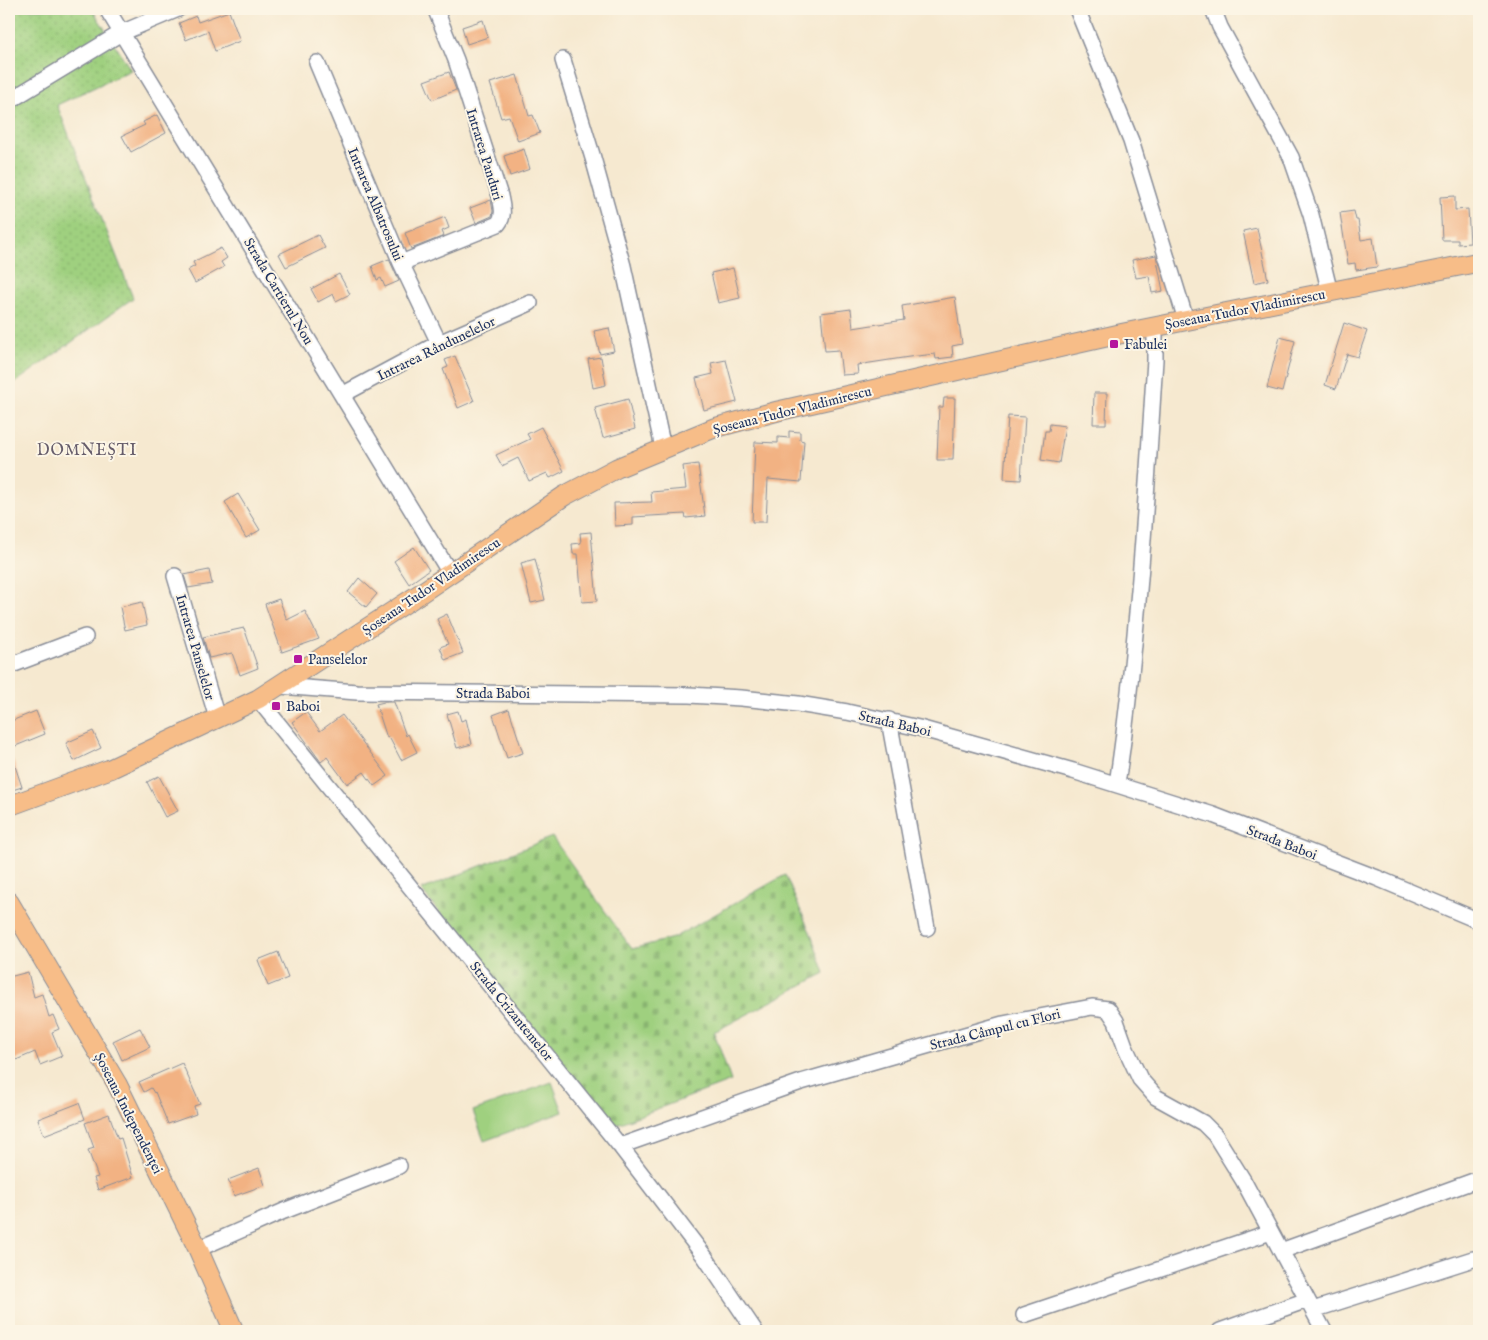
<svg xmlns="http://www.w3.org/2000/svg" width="1488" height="1340" viewBox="0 0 1488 1340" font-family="'IM FELL English',serif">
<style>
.grass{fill:url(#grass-dots);stroke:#5d806e}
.cemetery{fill:url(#cemetery-stones);stroke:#5d806e}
.green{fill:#9fd07f;stroke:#5d806e}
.building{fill:#f2b283}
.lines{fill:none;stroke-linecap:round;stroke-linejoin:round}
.minor-casing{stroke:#888c97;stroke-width:18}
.major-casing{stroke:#888c97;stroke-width:21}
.minor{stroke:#fff;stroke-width:15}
.major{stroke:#f7bd88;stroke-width:19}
.poi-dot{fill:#b5179e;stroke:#fcf5e5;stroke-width:2}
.labels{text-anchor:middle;stroke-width:4;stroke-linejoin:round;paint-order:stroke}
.street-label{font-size:14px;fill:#1b2f5e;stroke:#fcf5e5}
.poi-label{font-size:14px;fill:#1b2f5e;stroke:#fcf5e5;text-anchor:start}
.quarter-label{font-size:16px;letter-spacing:1px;fill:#665d6b;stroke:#fcf5e5}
</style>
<defs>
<pattern id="grass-dots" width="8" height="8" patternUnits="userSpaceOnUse" patternTransform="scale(1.25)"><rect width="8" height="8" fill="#9fd07f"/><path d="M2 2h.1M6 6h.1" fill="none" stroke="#88b370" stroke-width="1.8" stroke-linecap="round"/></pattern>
<pattern id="cemetery-stones" width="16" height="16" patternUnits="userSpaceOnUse" patternTransform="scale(1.25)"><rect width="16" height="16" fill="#9fd07f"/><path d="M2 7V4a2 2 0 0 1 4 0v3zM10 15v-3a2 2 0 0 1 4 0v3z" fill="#88b370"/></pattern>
</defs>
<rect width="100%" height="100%" fill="#fcf5e5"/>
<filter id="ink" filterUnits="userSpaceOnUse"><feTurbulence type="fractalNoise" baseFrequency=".02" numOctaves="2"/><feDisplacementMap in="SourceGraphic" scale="10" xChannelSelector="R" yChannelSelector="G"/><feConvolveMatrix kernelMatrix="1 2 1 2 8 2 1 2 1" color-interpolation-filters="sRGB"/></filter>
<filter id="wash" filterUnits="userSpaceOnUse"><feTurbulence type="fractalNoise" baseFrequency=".0096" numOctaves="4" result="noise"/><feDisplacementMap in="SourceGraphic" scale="20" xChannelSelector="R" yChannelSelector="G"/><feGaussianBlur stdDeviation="1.12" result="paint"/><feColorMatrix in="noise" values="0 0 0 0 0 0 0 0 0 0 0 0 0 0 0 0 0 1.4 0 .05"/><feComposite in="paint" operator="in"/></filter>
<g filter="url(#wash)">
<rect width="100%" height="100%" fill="#f6e9d0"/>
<path class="grass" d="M9,9H92L131,70L57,105L133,298L9,387Z"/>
<path class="cemetery" d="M552,837L632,949L673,938L785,875L810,932L825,973L714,1032L731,1081L612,1126L421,890Z"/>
<path class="green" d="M552,1082L563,1112L484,1141L473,1111Z"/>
<g id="blocks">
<path class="building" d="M229,11L240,41L215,51L208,31L186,40L179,23L196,16L198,22Z
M483,20L488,37L467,44L462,27Z
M449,72L456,90L432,100L424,81Z
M517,75L529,116L533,115L540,133L518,141L509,116L501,118L490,83Z
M157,115L166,133L131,152L122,136L145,125L143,122Z
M524,149L530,169L510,176L504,156Z
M1455,196V210L1468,209L1470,243L1458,244V240H1442L1440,197Z
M491,200L493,211L492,216L476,223L470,208Z
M1354,211L1356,220H1358L1361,240L1373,238L1377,267L1356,270L1355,263L1348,264L1340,213Z
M445,217L449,228L442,231L444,236L411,249L405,233Z
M1257,228L1268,280L1254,283L1243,231Z
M318,235L325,248L286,267L279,254Z
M221,248L227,258L221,262L224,267L195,283L188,270L195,266L193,262Z
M1156,255L1163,291L1152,293L1149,276L1136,278L1132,260Z
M389,259L399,281L385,287L381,278L377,280L372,266Z
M733,268L740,298L718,303L711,273Z
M339,274L350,294L336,301L333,294L318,302L311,289Z
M955,297L962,344L952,346L953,357L936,359L935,354L909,357L857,365L858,374L842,375L839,350L825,351L821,313L851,309L853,328L904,320L902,306Z
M1344,323L1367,331L1358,357L1347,354L1336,389L1325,385Z
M609,328L614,351L600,354L594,331Z
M1280,337L1295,341L1282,392L1267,388Z
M455,356L474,401L458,408L443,369L448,367L445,360Z
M601,357L606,385L593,388L588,359Z
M726,360L737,402L704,410L696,378L713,374L711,363Z
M1094,393H1107L1106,424H1093Z
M944,398H955L953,460H937L939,407H943Z
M628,399L635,429L603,438L595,408Z
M1008,416L1025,417L1021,480L1004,479Z
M1050,424L1065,426L1059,463L1041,460L1045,431H1049Z
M541,427L564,471L550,478L547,473L529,481L518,458L502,466L496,455L530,439L527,434Z
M789,431L800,432V440L804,441L801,482L768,479L766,522H752L755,442L778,443V437L789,438Z
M698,464L705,516L686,518L685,514L633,517V525L615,526L614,503L652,502L651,492L686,489L683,466Z
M238,494L260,530L246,538L225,502Z
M591,532L597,601L582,602L578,554H573L572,544L581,543L580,533Z
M414,547L429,570L409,584L394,561Z
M535,559L545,600L531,603L521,563Z
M209,570L212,584L188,588L184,575Z
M359,578L377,594L366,607L348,592Z
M279,599L287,620L305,611L319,639L282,652L265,604Z
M142,602L147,625L125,630L120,607Z
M447,614L463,653L445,660L440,647L448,644L437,619Z
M244,628L258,668L240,675L232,653L209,658L203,637Z
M384,702H394L406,736L408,734L417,752L401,760L389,737L387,738L376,704Z
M509,709L523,753L507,758L493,715Z
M36,711L45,734L13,747L9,737V722Z
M458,711L461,721L466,719L472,744L457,748L447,714Z
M306,712L320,731L342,715L388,776L374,786L364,772L347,784L327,757L321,762L292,722Z
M93,731L101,748L74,761L66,743Z
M11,754L22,787L9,791V755Z
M159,776L178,811L165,817L147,782Z
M278,952L288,978L268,986L258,960Z
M28,972L34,997L42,994L49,1017L53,1015L59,1029L52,1032L62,1056L40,1065L35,1052L9,1063V977Z
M140,1028L150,1047L122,1060L113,1041Z
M182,1063L200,1104L194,1106L196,1114L168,1124L155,1092L154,1093L151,1088L144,1092L139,1082Z
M79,1103L85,1119L44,1135L38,1119Z
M109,1114L118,1139L121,1138L133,1177L98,1190L94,1178L98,1177L88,1150L94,1148L85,1123Z
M259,1168L265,1185L234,1196L228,1180Z"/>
</g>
</g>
<g filter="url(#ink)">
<use href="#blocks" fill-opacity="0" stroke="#888c97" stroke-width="1"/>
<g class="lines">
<defs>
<path id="minor" d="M107,9L450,573
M1077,9L1131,141L1186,320
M1213,9L1220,27L1291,157L1311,215L1330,293
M563,60L593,158L623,266L663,448
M317,63L401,263L439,343
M9,101L121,33L178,9
M401,263L498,224C505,215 502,207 500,196L456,60L437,13
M342,395L439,343L530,303
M175,576L217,718
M9,666L85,637
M280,686L357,692L689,695L741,698L798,704L847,712L919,728L1073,771L1213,815L1377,878L1479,921
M258,699L620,1146L705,1257L755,1331
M889,720L927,928
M1117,784C1138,643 1146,501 1155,360V327
M620,1146L801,1082L1003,1024L1092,1007L1108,1009L1116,1021L1126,1049L1140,1079L1156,1097L1203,1123L1215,1135L1243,1180L1324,1331
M198,1249L284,1211L399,1166
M1281,1251L1479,1179
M1313,1310L1473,1259
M1024,1315L1271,1232
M1220,1331L1307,1300"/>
<path id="major" d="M9,806L110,769L258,699L418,595L564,496L617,468L714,428L778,411L1124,333L1479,262
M9,902L117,1084L198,1249L234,1331"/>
</defs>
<use href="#minor" class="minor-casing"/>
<use href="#major" class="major-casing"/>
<use href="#minor" class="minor"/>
<use href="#major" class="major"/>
</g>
</g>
<g class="poi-dot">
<rect x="1109" y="339" width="10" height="10" rx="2.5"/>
<rect x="293" y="654" width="10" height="10" rx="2.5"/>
<rect x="271" y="701" width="10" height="10" rx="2.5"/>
</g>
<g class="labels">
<g class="street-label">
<text transform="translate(485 154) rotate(73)" y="5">Intrarea Panduri</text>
<text transform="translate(376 204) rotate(67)" y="5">Intrarea Albatrosului</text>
<text transform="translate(279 291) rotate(59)" y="5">Strada Cartierul Nou</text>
<text transform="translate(1245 309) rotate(-11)" y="5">Șoseaua Tudor Vladimirescu</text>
<text transform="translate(436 348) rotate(-26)" y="5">Intrarea Rândunelelor</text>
<text transform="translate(792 410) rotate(-14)" y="5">Șoseaua Tudor Vladimirescu</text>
<text transform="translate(431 586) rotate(-34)" y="5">Șoseaua Tudor Vladimirescu</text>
<text transform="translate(196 647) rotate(74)" y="5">Intrarea Panselelor</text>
<text x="493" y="698">Strada Baboi</text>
<text transform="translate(895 723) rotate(13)" y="5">Strada Baboi</text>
<text transform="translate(1282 842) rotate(21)" y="5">Strada Baboi</text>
<text transform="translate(512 1011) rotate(51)" y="5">Strada Crizantemelor</text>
<text transform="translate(995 1029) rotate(-14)" y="5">Strada Câmpul cu Flori</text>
<text transform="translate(129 1113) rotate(63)" y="5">Șoseaua Independenței</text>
</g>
<g class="poi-label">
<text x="1124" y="349">Fabulei</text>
<text x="308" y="664">Panselelor</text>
<text x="286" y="711">Baboi</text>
</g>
<g class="quarter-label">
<text x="87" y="455">DOMNEȘTI</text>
</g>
</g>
<rect width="1488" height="1340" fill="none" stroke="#fcf5e5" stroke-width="30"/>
</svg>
